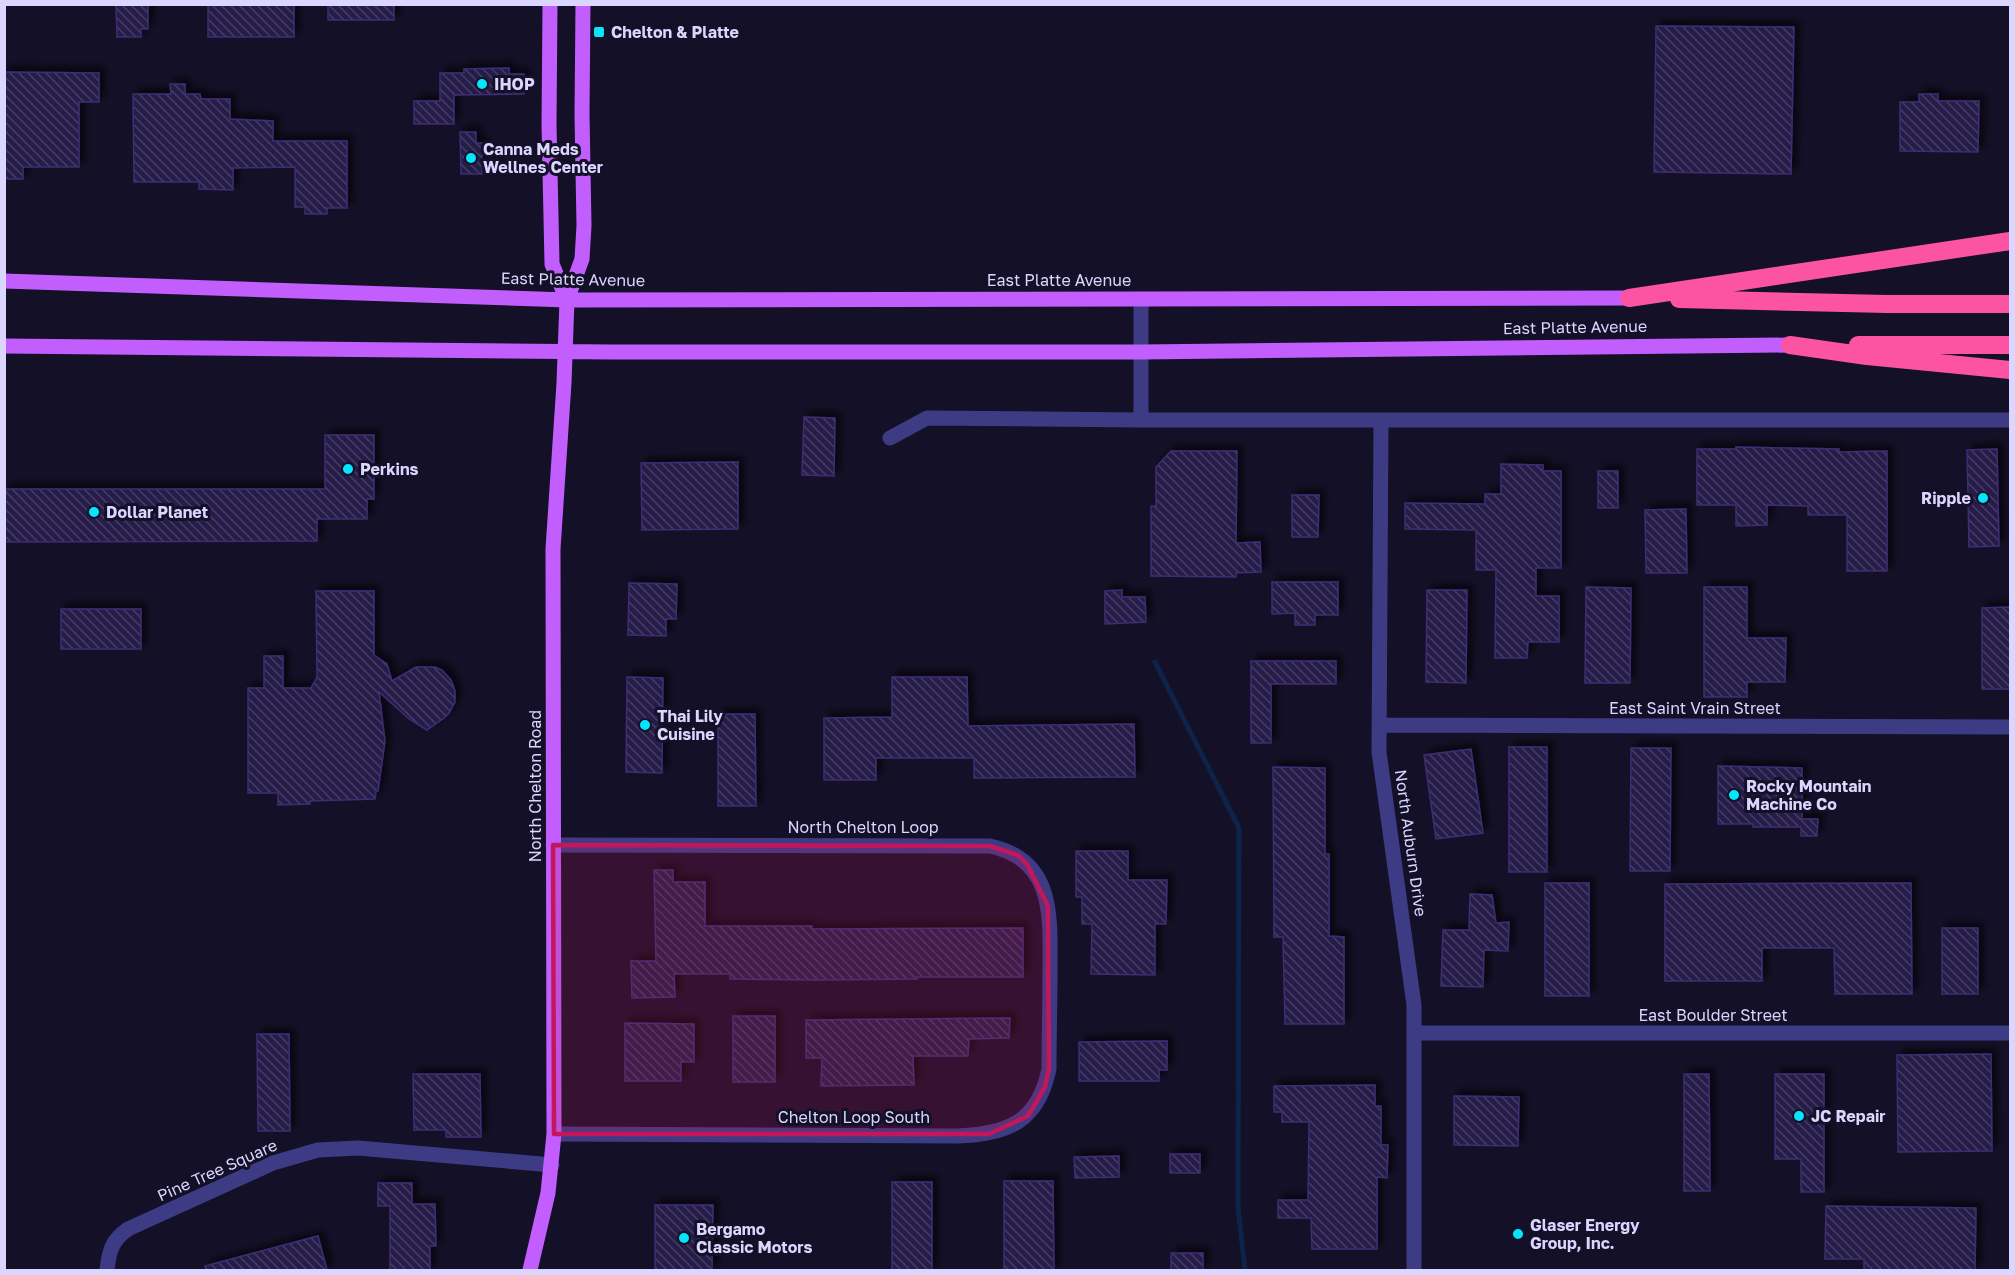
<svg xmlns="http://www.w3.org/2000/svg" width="2015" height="1275" viewBox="0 0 2015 1275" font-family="'Golos Text',sans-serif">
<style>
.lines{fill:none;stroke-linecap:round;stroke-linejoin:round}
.stream{stroke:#0d2349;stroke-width:5}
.building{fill:url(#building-back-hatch);stroke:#3c2e73;stroke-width:1.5;filter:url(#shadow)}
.minor{stroke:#3e3b85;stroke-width:15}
.major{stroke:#c15efd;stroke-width:15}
.highway{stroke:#fd53a5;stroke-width:18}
.marked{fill:#c2185b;fill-opacity:0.2;stroke:#c2185b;stroke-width:4.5;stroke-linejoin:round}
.poi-dot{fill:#05e5fc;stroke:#141027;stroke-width:2}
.labels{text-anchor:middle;stroke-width:6;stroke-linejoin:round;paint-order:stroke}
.poi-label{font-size:16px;font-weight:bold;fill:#dad6ff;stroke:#141027;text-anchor:start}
.street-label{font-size:16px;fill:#dad6ff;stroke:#141027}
</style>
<defs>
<pattern id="building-back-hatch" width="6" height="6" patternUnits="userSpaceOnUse" patternTransform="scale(1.5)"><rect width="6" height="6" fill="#251c48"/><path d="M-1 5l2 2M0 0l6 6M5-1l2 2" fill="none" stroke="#443c63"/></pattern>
<filter id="shadow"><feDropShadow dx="5.5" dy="-5.5" stdDeviation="3" flood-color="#0009"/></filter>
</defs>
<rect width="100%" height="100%" fill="#141027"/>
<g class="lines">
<path class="stream" d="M1155,662L1239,828L1238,1208L1245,1270"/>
</g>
<path class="building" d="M116,4H148V29H141V37H117Z
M208,4H294V37H208Z
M328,4H394V20H328Z
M1656,26L1794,27L1791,174L1654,172Z
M509,68V74H524V94L454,95V124H414V101H440V73H464V69Z
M4,72L99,73V102H79V167H23V179H4Z
M170,84H185V94H200L201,99H230V119L273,121V141H347V208H327V214H305V207H295V167L233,168V190L199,189V182H134L133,94H171Z
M1919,94H1938V101H1979L1978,152L1900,151V102H1919Z
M460,132H476V143H482V174H461Z
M804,417L835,418L834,476L802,475Z
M325,435H374V499H367V519H317V541L4,542V489H325Z
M1736,447L1839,449V452L1887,451V571H1847V515H1808V506L1767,505V525L1736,526V505H1697V449H1736Z
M1997,449L1999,546L1969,547L1967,450Z
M1171,451H1237L1236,543L1260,542L1261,572L1236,573V577L1151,576V506H1156V467Z
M738,462V529L642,530L641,463Z
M1501,464L1543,465V471H1561V568H1536V596H1559V642H1528L1527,658H1495L1496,570H1476V530L1405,529V503L1485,504V494H1501Z
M1598,471H1618V508H1598Z
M1292,495H1319L1318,537H1292Z
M1686,509L1687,573H1646L1645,510Z
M1272,582H1338V615H1315V625H1295V613L1272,614Z
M629,583L677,584L676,619H666V636L628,635Z
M1586,587L1631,588L1630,683H1585Z
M1704,587H1747V638H1786L1785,682H1747V697H1704Z
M1122,590V597H1145L1146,622L1105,624V591Z
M1427,590H1467L1466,683L1426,682Z
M316,591H374V655L387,664L392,681L416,667H435L442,670L451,680L455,691V702L449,713L444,718L427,730L409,719L379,692L385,741L378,791H376L375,799L310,801V804L278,805V793H248V688H264V656H283V688H311L317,677Z
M2010,607V689H1982V608Z
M61,609H141V649H61Z
M1251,661H1336V684H1271V743H1251Z
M627,677L663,678L662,773L626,772Z
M892,677H967L968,726L1134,724L1135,777L974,778V758H876V780H824V718L892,717Z
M718,714H755L756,806H718Z
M1509,747H1547V872H1509Z
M1631,748H1671L1670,871H1630Z
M1471,749L1483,833L1436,839L1424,755Z
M1718,766L1802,768V819H1818L1817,836H1801V827H1753V824H1718Z
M1273,767L1325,768V854H1329V936L1344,937V1024H1285L1283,937H1274Z
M1076,851H1128V880H1167L1166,924H1155V975L1091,974L1092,924H1082V897H1076Z
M654,870H673V882H705V926H812V929L1023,928V977H917V979L818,980L730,979V974H674L675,997L632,998L631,961H656Z
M1545,883H1589V996H1545Z
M1911,883L1912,994H1835L1834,948H1762V981H1665V884Z
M1470,894L1492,895L1496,923L1509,922L1508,951L1484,950L1483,987L1441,986L1443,930H1469Z
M1942,928H1978V994H1942Z
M733,1016H775V1082H733Z
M1010,1018L1009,1038L969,1039L968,1056H913L914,1085L821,1086L822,1058H806V1020Z
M625,1023L694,1024V1062H681V1081H625Z
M257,1034H289L290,1131H258Z
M1167,1041V1070H1159V1081H1079V1042Z
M1991,1054L1992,1151L1898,1152L1897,1055Z
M413,1074H480L481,1137H446V1130H414Z
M1684,1074H1709L1710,1191H1684Z
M1775,1074H1824V1192H1801V1159H1775Z
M1375,1085V1106H1381V1145H1388L1387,1178L1377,1177V1249H1312L1311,1218H1278V1200H1308L1309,1122H1282V1112H1274V1086Z
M1454,1096L1519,1097L1518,1146L1454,1145Z
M1170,1154H1200V1173H1170Z
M1119,1156V1177L1075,1178L1074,1157Z
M1004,1181H1053L1054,1270H1004Z
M892,1182H932V1270H892Z
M378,1183H412V1204H435L436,1246H430V1270H390V1206H378Z
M655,1205H713L712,1270H655Z
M1826,1206L1976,1208L1975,1270H1864V1259H1825Z
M318,1236L327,1270H206L205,1266Z
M1171,1253H1203V1270H1171Z"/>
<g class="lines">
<path class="minor" d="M1141,420H2010
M1381,421L1379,752L1414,1005V1270
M890,438L927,418L1141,420V299
M1379,725L2010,727
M553,845L990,846C1056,860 1050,919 1050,973C1050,1005 1049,1037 1049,1069C1038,1122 1008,1134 958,1136L554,1134
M1415,1033H2010
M107,1270C109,1251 112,1240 128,1229L273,1163L318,1150L358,1148L552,1165"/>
<path class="major" d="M550,4L549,124L552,264L567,300
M4,281L567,300L1629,298
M4,346L612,352H1141L1790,345
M530,1270L548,1193L554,1134L553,549L564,383L567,300L582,259L584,226L582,114L583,4"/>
<path class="highway" d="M1629,298L2010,241
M1679,299L1887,304H2010
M1790,345L1867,356L2010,370
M1858,345H2010"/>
</g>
<path class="marked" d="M553,845L990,846L1018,855L1027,864L1048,906L1049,1069L1045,1087L1028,1116L989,1134H554Z"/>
<g class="poi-dot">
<rect x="593" y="26" width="12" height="12" rx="3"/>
<circle cx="482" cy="84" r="6"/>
<circle cx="471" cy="158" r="6"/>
<circle cx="348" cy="469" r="6"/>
<circle cx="1983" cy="498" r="6"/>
<circle cx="94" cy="512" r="6"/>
<circle cx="645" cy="725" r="6"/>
<circle cx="1734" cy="795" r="6"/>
<circle cx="1799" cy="1116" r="6"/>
<circle cx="1518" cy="1234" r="6"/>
<circle cx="684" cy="1238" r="6"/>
</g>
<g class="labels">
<g class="poi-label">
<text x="611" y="38">Chelton &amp; Platte</text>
<text x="494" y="90">IHOP</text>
<text x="483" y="155">Canna Meds<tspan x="483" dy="18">Wellnes Center</tspan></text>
<text x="360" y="475">Perkins</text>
<text x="1971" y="504" text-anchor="end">Ripple</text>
<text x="106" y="518">Dollar Planet</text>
<text x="657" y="722">Thai Lily<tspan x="657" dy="18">Cuisine</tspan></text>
<text x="1746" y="792">Rocky Mountain<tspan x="1746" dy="18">Machine Co</tspan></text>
<text x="1811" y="1122">JC Repair</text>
<text x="1530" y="1231">Glaser Energy<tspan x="1530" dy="18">Group, Inc.</tspan></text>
<text x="696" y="1235">Bergamo<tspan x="696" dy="18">Classic Motors</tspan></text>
</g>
<g class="street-label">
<text transform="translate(573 279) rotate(1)" y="6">East Platte Avenue</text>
<text x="1059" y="286">East Platte Avenue</text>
<text transform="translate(1575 327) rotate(-1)" y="6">East Platte Avenue</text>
<text x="1695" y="714">East Saint Vrain Street</text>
<text transform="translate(535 786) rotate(-90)" y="6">North Chelton Road</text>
<text x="863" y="833">North Chelton Loop</text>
<text transform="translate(1411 843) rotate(82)" y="6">North Auburn Drive</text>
<text x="1713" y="1021">East Boulder Street</text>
<text x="854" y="1123">Chelton Loop South</text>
<text transform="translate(217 1170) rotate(-24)" y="6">Pine Tree Square</text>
</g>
</g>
<rect width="2015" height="1275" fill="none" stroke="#dad6ff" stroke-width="12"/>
</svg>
